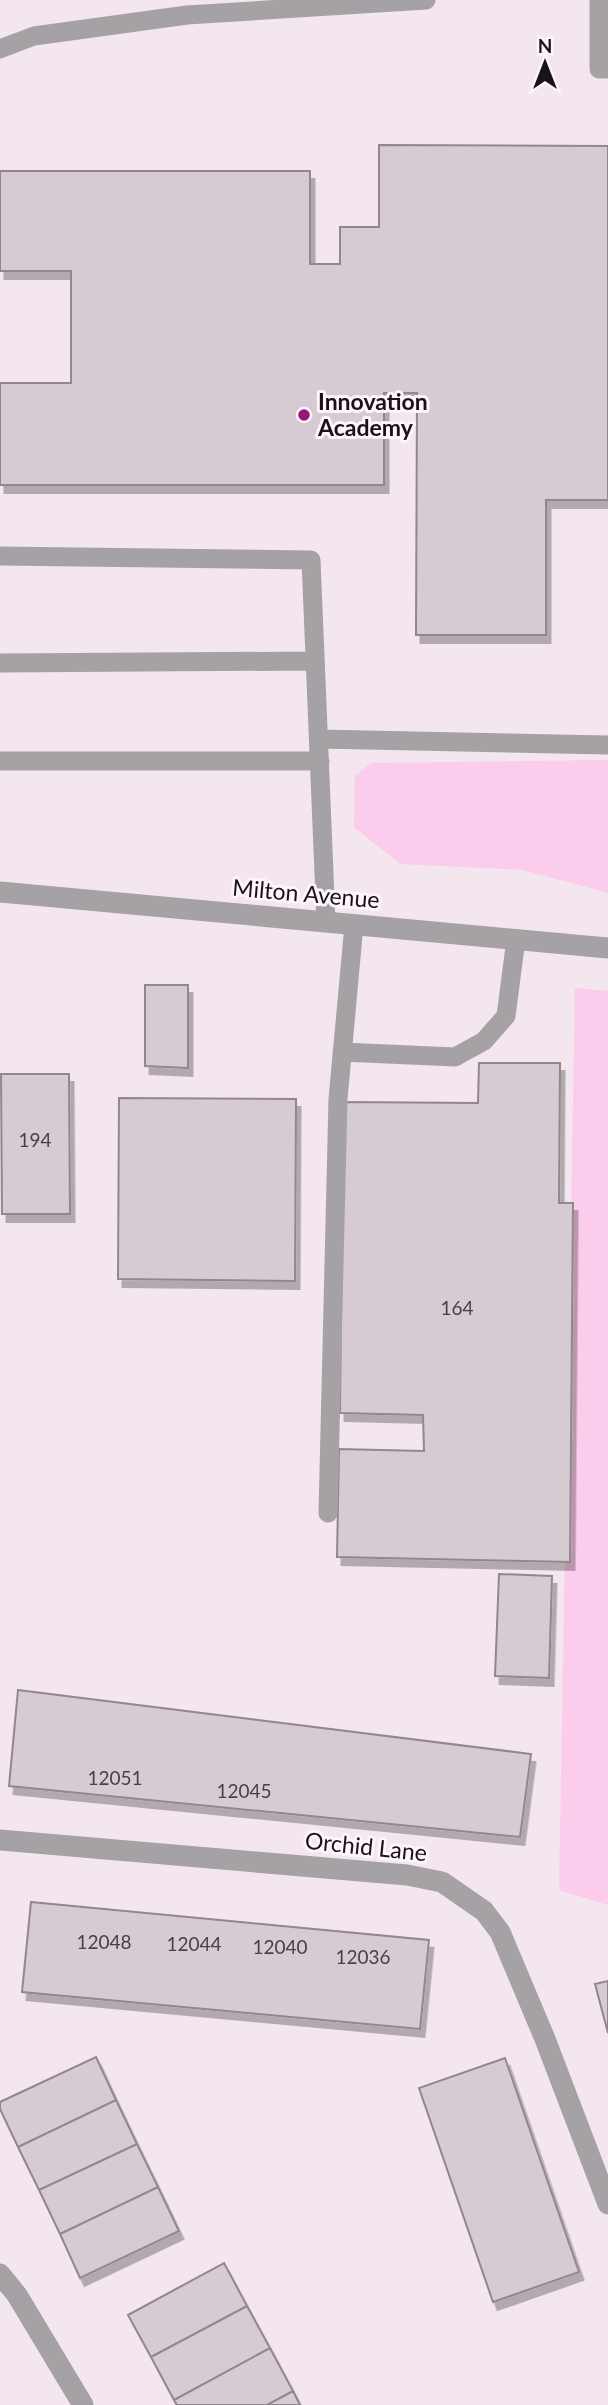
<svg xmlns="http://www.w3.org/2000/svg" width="608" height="2405" viewBox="0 0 608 2405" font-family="Lato,sans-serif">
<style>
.green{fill:#fbcceb}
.building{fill:#d7cbd3;stroke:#92878e;stroke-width:2;filter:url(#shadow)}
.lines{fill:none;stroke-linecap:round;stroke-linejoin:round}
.service{stroke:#a6a1a4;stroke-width:19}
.minor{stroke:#a6a1a4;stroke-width:21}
.tertiary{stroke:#a6a1a4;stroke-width:21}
.poi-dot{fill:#911977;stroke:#fef4fb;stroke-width:2.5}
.labels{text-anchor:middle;stroke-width:6;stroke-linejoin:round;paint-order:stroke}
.number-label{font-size:19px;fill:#474145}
.poi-label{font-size:23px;font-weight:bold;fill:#171316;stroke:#fef4fb;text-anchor:start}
.street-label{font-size:23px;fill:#171316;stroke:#fef4fb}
</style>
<defs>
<filter id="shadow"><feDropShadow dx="4.5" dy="8" stdDeviation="0" flood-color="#0004"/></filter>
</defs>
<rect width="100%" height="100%" fill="#f3e6ee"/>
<path class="green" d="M608,760V893L523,870L400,864L354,827L355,776L371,763Z
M575,988L608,991V1905L559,1890Z"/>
<path class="building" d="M379,145L608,146V500H546V635H416L417,393H384V485H0V383H71V271H0V171H310V264H340V227H379Z
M145,985H188V1068L145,1066Z
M479,1063H560L559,1203H573L570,1562L337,1557L339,1449L424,1451L423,1415L340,1413L343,1102L478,1103Z
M1,1074H69L70,1214H2Z
M119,1098L296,1099L295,1281L118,1279Z
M499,1574L552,1576L549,1678L495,1676Z
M18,1690L531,1754L520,1837L9,1786Z
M31,1902L429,1940L420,2029L22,1992Z
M608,1981V2033L595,1984Z
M96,2057L116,2100L18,2147L0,2109V2102Z
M505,2058L579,2272L493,2302L419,2088Z
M116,2100L137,2144L39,2190L18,2147Z
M137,2144L158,2187L60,2234L39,2190Z
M158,2187L179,2231L80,2278L60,2234Z
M224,2263L247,2306L151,2357L128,2315Z
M247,2306L270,2348L174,2400L151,2357Z
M270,2348L293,2391L267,2405H177L174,2400Z
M293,2391L300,2405H267Z"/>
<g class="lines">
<path class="service" d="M599,0V69H608
M0,49L34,36L187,15L426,0
M0,556L311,560L326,922
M0,663L315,661
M319,739L608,745
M0,761H320
M342,1052L455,1057L484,1041L506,1016L516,939
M328,1513L338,1099L354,925"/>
<path class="minor" d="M0,1840L407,1875L442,1882L484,1911L500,1932L545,2039L608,2204
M0,2274L17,2295L83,2405"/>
<path class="tertiary" d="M0,892L608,948"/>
</g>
<circle class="poi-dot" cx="304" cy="415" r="7"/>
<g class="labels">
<g class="number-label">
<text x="35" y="1147">194</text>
<text x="457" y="1315">164</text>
<text x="115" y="1785">12051</text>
<text x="244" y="1798">12045</text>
<text x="104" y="1949">12048</text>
<text x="194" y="1951">12044</text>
<text x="280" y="1954">12040</text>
<text x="363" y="1964">12036</text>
</g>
<g class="poi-label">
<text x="318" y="410">Innovation<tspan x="318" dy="26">Academy</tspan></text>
</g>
<g class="street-label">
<text transform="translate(306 894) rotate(5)" y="8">Milton Avenue</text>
<text transform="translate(366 1847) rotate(6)" y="8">Orchid Lane</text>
</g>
</g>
<g transform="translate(545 63)" stroke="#fef4fb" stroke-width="5" paint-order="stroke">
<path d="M0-5L12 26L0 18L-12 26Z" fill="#171316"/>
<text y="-10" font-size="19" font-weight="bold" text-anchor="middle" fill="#171316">N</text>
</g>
</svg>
